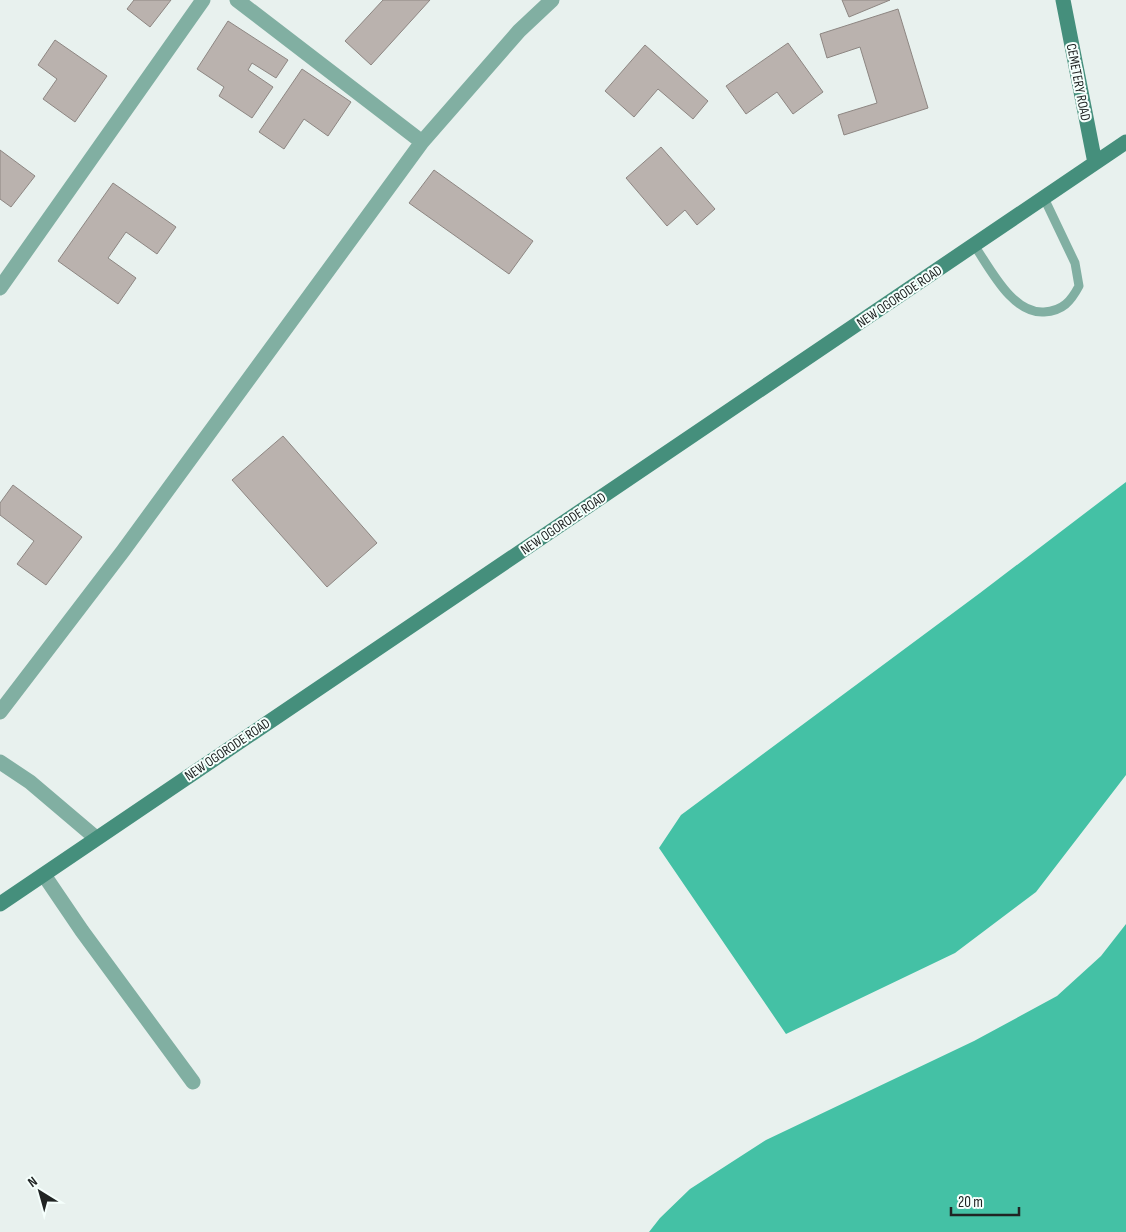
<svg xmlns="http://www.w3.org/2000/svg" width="1126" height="1232" viewBox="0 0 1126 1232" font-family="'Sofia Sans Condensed',sans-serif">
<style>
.forest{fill:#44c1a5}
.building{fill:#bab2ae;stroke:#8d8682}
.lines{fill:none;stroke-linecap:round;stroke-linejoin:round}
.lane{stroke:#81afa2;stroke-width:9}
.street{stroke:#81afa2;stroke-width:15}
.secondary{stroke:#458f7c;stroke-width:15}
.labels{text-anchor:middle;stroke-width:4;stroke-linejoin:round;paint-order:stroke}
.street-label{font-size:14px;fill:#202423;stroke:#f5fffc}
</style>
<rect width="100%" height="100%" fill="#e8f1ee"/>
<path class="forest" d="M1126,482V775L1036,892L955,953L786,1034L659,848L681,815L980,593Z
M1126,924V1232H649L660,1218L690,1189L766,1140L974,1041L1057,996L1101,956Z"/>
<path class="building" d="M134,0H171L150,27L127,9Z
M383,0H430L371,65L345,41Z
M842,0H890L849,17Z
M898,9L928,108L844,135L838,115L877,103L860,47L827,58L820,34Z
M228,21L288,60L276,78L252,63L248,70L273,87L252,118L219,96L224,87L197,69Z
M55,40L107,76L75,122L43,99L57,79L38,65Z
M788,43L823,92L793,114L777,92L746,114L726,86Z
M645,45L708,101L693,119L658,89L634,117L605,91Z
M302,69L351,102L328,136L304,119L284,149L259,132Z
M661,147L715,209L697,225L685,210L667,226L626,178Z
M0,150L35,176L11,207L0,199Z
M434,170L533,241L509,274L409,203Z
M113,183L176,227L157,254L126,232L108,258L136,278L118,304L58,261Z
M283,436L377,543L327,587L232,480Z
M13,485L82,537L46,585L17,564L34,541L0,515V503Z"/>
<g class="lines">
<path class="lane" d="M974,245C990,268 1012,314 1044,312C1063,311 1071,301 1079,286L1075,263L1044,198"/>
<path class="street" d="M237,0L422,142
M0,288L203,0
M0,712L123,551L422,142L519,31L552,0
M0,762L30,782L96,838
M44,875L82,931L193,1082"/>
<path class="secondary" d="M1063,0L1095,163
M0,904L1126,142"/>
</g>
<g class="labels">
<g class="street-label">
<text transform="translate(1079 82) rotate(79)" y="5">CEMETERY ROAD</text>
<text transform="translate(899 296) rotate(-34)" y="5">NEW OGORODE ROAD</text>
<text transform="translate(563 523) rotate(-34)" y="5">NEW OGORODE ROAD</text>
<text transform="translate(227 749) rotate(-34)" y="5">NEW OGORODE ROAD</text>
</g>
</g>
<g transform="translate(40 1192) rotate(323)" stroke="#f5fffc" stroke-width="4" paint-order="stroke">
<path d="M0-4L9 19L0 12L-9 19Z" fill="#202423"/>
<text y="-8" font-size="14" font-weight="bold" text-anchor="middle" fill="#202423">N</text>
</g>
<path d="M951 1207v8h68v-8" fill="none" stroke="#202423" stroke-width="2.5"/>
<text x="958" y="1207" font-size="15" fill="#202423" stroke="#f5fffc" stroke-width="4" paint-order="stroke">20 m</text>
</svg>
